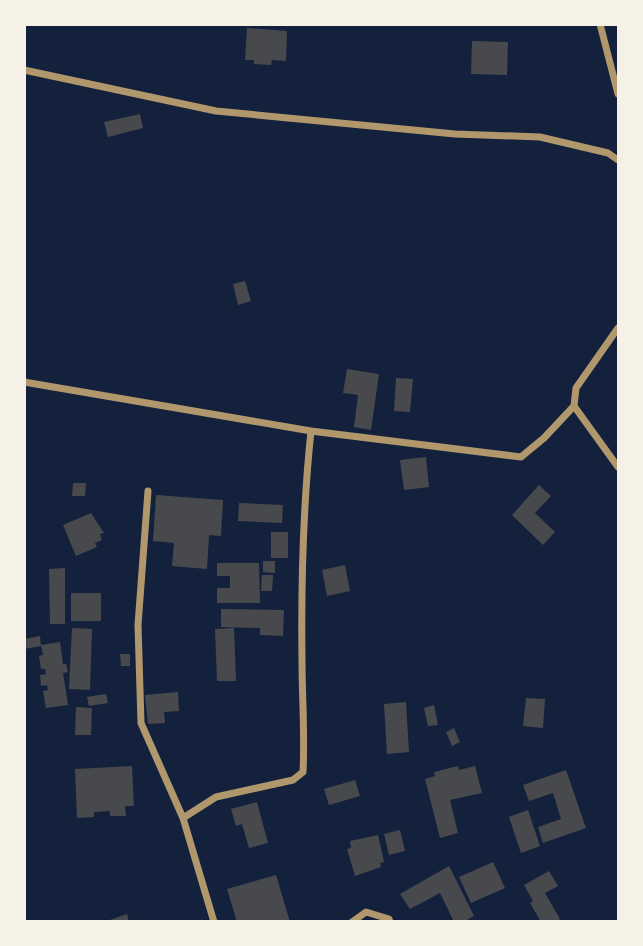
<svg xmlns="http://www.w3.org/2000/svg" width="643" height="946" viewBox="0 0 643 946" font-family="'Fira Sans Condensed',sans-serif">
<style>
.building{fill:#48494c}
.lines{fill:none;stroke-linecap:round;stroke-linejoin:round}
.minor{stroke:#b1986c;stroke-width:7}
</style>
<rect width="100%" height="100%" fill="#14213d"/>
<path class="building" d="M247,28L287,31L286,61L272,60L271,65L254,64V60H245Z
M472,41L508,42L507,75L471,74Z
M140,114L143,128L108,137L104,122Z
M245,281L251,301L238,305L233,284Z
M347,369L379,374L371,430L354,427L358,395L343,393Z
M396,378L413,379L410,412L394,411Z
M426,457L429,487L404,490L400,460Z
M73,483H86L85,496H72Z
M539,485L551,496L535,513L555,532L543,545L512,515Z
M156,495L223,500L221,536L209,535L207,569L172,566L174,543L153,541Z
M239,503L283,505L282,523L238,521Z
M91,513L104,533L100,534L102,540L95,543L97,547L76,556L63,525Z
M271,532H288V558H271Z
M263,561H275V573L263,572Z
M217,563H259L260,603H217V588H230V576H217Z
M345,565L350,591L327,596L322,570Z
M65,568V624H50L49,569Z
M262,575H273L272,591H261Z
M71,593H101V621H71Z
M221,609L284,610L283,636L260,635V628L221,627Z
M72,628L92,629L90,690L69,689Z
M234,628L236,681H217L215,629Z
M40,636L41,646L24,649V639Z
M60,642L63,664H66L68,672L63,673L68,705L46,708L43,691L48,690L47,685L41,686L40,675L46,674L45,669H41L39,656L43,655L41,645Z
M120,654H130V666H121Z
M178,692L179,711L164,712L165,723L148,724L145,695Z
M106,694L108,703L89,706L87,697Z
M526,698L545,699L543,728L523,726Z
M406,702L409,752L387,754L384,704Z
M434,705L438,725L428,726L424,708Z
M76,707L92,708L91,735H75Z
M454,728L460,742L452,746L446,732Z
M132,766L134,806H125L126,816H110V811L94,812V817L77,818L75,769Z
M458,766L459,770L475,766L482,793L450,800L458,833L440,838L425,779L435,776L434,772Z
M566,770L586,828L543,843L538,827L561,819L553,793L529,801L523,785Z
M355,780L360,796L329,805L324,789Z
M257,802L268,843L249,848L242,824L236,826L231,809Z
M528,810L540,846L521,853L509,817Z
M400,830L405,851L389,855L384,834Z
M378,835L384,862L380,863L381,867L355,876L347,849L351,848L350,841Z
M493,862L505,888L471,903L459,877Z
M449,866L474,916L463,922H454L440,893L410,909L400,894Z
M549,871L558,886L545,893L560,919L555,922H541L530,903L533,901L524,885Z
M276,875L290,922H237L227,889Z
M127,914L129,922H107V921Z"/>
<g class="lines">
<path class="minor" d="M600,24L618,94
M24,70L216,111L455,134L540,137L608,153L618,160
M618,328L576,388L574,406L618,467
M24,382L311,431L521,457L544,438L574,406
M148,491L138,625L141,723L183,818L214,922
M183,818L216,797L293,780L303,772C305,734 302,697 302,660C301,583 303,507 311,431
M352,922L366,912L389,919L390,922"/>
</g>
<rect width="643" height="946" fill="none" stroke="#f6f1e7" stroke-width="52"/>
</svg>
